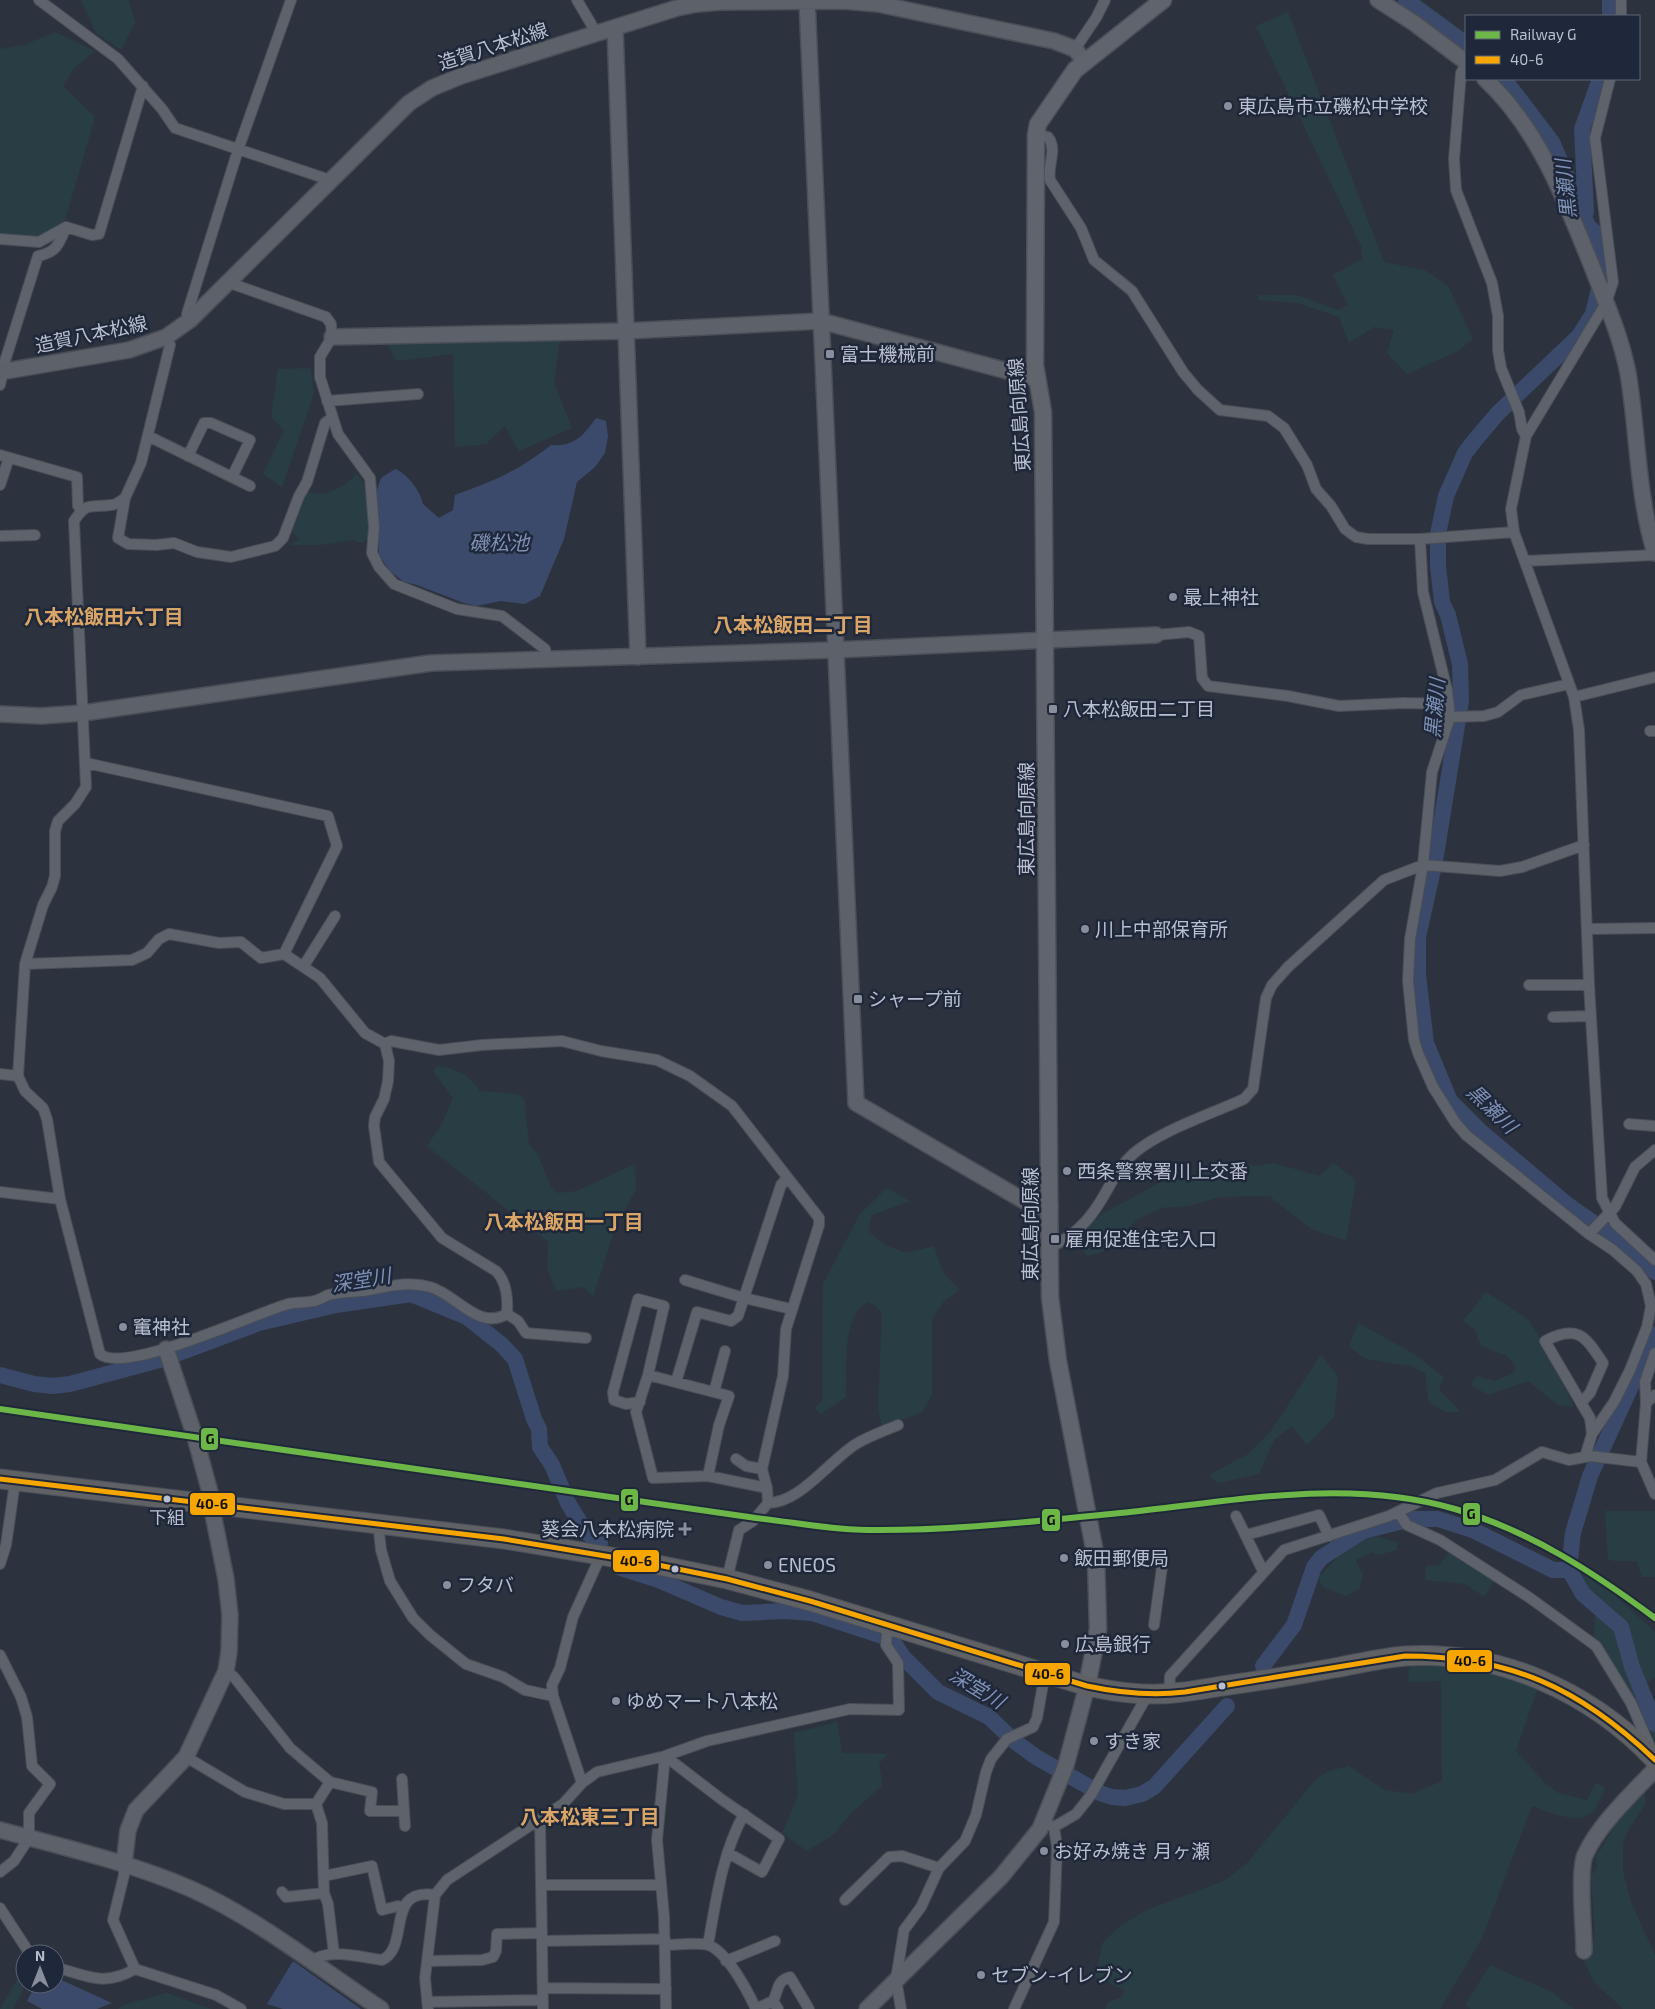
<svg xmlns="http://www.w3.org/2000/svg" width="1655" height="2009" viewBox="0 0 1655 2009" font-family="'Exo 2','Noto Sans JP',sans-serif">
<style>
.green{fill:#293d45}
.water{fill:#3b4a6a}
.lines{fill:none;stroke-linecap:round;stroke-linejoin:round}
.river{stroke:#3b4a6a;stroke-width:16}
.street-casing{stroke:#4a4e57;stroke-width:12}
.secondary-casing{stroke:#4a4e57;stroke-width:18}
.primary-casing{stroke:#4b505b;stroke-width:19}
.highway-casing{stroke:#4a4f59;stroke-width:21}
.street{stroke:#5e626b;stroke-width:10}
.secondary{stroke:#5d6169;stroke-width:15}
.primary{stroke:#60646d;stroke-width:16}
.highway{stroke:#5f6165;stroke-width:19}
.bus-1-casing{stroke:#1f283a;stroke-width:9}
.bus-1{stroke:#f7a600;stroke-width:5}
.rail-1-casing{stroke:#1f283a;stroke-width:10}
.rail-1{stroke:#6cb747;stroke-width:6}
.poi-dot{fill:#888e9c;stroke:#1f283a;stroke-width:2}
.bus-dot{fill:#b9bfce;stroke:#1f283a;stroke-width:2}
.labels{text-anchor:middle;stroke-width:5;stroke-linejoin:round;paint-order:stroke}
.bus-label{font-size:18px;fill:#b9bfce;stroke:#1f283a}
.street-label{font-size:19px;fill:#b9bfce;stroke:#1f283a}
.poi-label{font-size:19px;fill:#b9bfce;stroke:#1f283a;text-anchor:start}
.water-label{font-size:20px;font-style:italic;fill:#7f90b5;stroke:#1f283a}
.neighbourhood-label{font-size:20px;font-weight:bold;fill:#dba566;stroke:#1f283a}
.line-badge{stroke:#1f283a;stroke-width:2}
.pale-badge-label{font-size:14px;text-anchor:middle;font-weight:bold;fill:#111}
</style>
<rect width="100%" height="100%" fill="#2d333e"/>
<path class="green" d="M81,0H129L135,23L121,50L96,33Z
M1288,12L1384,262L1425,270L1448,286L1473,339L1458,351L1407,374L1387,353L1394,330L1374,327L1349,343L1339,317L1297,303L1259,300L1258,295H1296L1339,310L1348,305L1333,275L1363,259L1361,246L1256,26Z
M55,32L95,51L73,69L63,86L95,117L65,220L36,240L0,238V49L24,45Z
M565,338L559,345L554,383L572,428L519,451L505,426L486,444L455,447L453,354L396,361L386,342Z
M311,368L314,393L282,487L263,474L284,430L271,417L278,369Z
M357,474C371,491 371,517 368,539L362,543L352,540L321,545H290L299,539L292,532L307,491C328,499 342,487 357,474Z
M438,1066C460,1071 467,1073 480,1091L518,1094L524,1099L529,1143L538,1155L550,1185L557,1193L577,1191L635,1164L636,1189L616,1225L593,1297L584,1287L556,1291L547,1268L548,1242L427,1146L442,1124L453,1098L433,1071Z
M1234,1160L1256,1166L1274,1163L1319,1176L1334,1163L1356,1181L1346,1240L1313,1230L1269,1196L1220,1197L1189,1206L1161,1208L1138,1219L1103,1252L1087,1256L1076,1238L1099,1216L1164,1180H1192L1214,1165Z
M887,1188L910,1201L872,1215L868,1231L885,1245L906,1253L934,1246L943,1273L960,1290L944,1301L932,1319V1395L922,1412L882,1428L878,1408L882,1314L877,1307L868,1302C841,1314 847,1371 846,1397L820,1414L815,1408L822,1401L823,1284L860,1214Z
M1486,1292L1529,1320L1546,1348L1574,1407L1558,1405L1528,1381L1488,1395L1470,1384L1477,1376L1495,1381L1514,1373L1515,1365L1507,1356L1481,1346L1475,1330L1463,1321Z
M1358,1323L1411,1352L1444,1377L1439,1390L1461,1412H1445L1429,1402L1425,1373L1411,1366L1366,1359L1349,1347Z
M1321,1355L1338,1376L1334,1417L1307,1445L1292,1426L1274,1440L1259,1474L1218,1483L1209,1475L1248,1454L1270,1432Z
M1605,1511H1655V1577H1642L1637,1561H1614L1608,1559Z
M1368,1535L1398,1542L1397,1550L1378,1555L1372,1552L1356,1560L1363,1576L1360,1588L1346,1596L1323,1587L1318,1578L1354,1540Z
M1450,1552L1495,1579L1484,1597L1465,1584L1425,1580L1426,1566L1439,1565Z
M1579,1568L1606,1587L1655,1632V1677L1647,1683L1655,1711V1750L1594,1638L1595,1611L1574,1597L1571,1577Z
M1443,1664L1469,1666L1538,1687L1516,1751L1545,1783L1558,1793L1587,1800L1596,1783L1605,1788C1602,1795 1599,1803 1595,1809C1581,1828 1548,1811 1532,1806L1482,1938L1440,2009H1105L1108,2002L1122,1997L1124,1990L1095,1976L1103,1942L1120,1926L1147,1910L1226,1880L1249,1861L1316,1779L1328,1771L1349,1766L1385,1790L1412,1794L1442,1781L1441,1681L1409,1682L1408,1671L1411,1665Z
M837,1722L842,1753L887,1754L879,1764L883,1785L852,1812L834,1834L807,1851L782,1833L798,1795L794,1733Z
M1646,1785L1645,1804L1629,1829L1623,1843V1872L1631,1902L1655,1955V2009H1623L1594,1982L1584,1961L1595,1937L1591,1875L1597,1869L1596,1857L1633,1796Z
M1490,1965L1552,1992L1574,2009H1471L1465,2005Z
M18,1978L25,1981L26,1984L13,2009H0Z
M167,1993L211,2009H118L126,2004Z"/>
<path class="water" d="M596,418L606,421L608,436L605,453L595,467L577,482L564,539L540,596L525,604L501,601L476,606L464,603L417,585L404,582L390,571L379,555L376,493L381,478L395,469C407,473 421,492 423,504L439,518L453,510L455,495C494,481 518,471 551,445C574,447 583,436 596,418Z
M293,1961L361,2009H283L267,2004Z
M55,1977L112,2003L97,2009H42L27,2001L36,1984H55Z"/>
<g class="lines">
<path class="river" d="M1406,0L1466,44
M1610,16V0
M1504,79L1552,142L1588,226L1597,234L1601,261V280L1593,314L1579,336L1498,413L1475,440L1465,453L1446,496L1438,534V566L1442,602L1448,615L1460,664L1461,701L1435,861L1418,937V975L1426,1043L1450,1101L1479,1130L1568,1205L1628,1247L1655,1272
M1586,212L1582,129L1600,79
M1655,1334L1590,1476L1573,1533L1569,1570L1583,1594L1621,1627L1632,1667L1655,1724
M0,1375L34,1384L53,1386L70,1384L163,1359L259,1323L336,1305L411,1294L467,1317L502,1345L515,1359L534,1419L539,1429L540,1447L552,1465L568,1503L586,1532L600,1543
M621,1568L656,1579L721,1607L742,1613L784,1611L812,1613L891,1639L904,1658L938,1692L989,1717L1014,1741L1036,1757L1100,1793L1112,1797L1125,1798L1142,1794L1154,1787L1227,1706
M1263,1666L1294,1625L1314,1567L1321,1558L1363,1531L1411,1519H1438L1475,1531L1553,1570H1569"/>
<defs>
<path id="street" d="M39,0L118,59L162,109L175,128L330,180
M577,0L597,34
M1621,0V16
M1075,49L1096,18L1105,0
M1466,65L1461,73L1454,159L1456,190L1492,283L1498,316V350L1501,368L1519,412L1522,429L1526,436
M1610,79L1595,138L1613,282L1606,303L1526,436L1511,509L1514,532L1574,697L1579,730L1589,985L1602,1198L1615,1223L1655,1260
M1036,135L1048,137C1058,150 1047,165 1050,180L1081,228L1094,260L1132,291L1183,372L1198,390L1220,410L1268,416L1284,428L1307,465L1316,489L1331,506L1345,529L1356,537L1368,539H1420L1514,532
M0,239L39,242L66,227L92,235L99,234L143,86
M227,282L326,317L331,324L332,337L320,357V377L338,434L370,478L374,527L372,553L379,567L394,584L457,609L502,616L545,649L548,660
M190,320L187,314L238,150L291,0
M166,337L170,345L141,463L125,498L118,538L128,544L156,545L174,543L197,552L231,557L275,546L283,538L299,496L307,482L325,423L332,418
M0,385L5,361L38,256C57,252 59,244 66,227
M327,401L418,394
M148,436L250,486
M0,455L77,477L78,506L81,510
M188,456L204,423H211L250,440L232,477
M0,485L9,458
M125,498C121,501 115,505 111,505C90,508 87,501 74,521L86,787L75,804L58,821L55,831V876L52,887L43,905L25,964L18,1076L25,1091L43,1108L47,1119L60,1199L100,1354C124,1375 256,1313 288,1304C297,1302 306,1303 314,1301C319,1300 324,1297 328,1295C339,1292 351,1292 362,1291C386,1288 406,1280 430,1287C456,1294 478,1331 507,1314
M0,536L35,535
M1420,539L1423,592L1447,690L1450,717L1432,772L1423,865L1410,939L1408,981L1414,1040L1418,1053L1433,1087L1455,1122L1466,1135L1589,1234L1613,1250L1637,1271L1646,1284L1651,1306L1647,1327L1630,1370L1614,1402L1592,1434L1585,1457
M1525,561L1655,555
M1156,635L1189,632L1199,636L1202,678L1208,686L1288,696L1339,706L1404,703L1448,704
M1574,697L1655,677
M1450,717L1484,716L1498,712L1521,695L1569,684
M1650,731H1655
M86,763L328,816L337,846L284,954
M1588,929L1655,928
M25,964L132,960L147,953L159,939L169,934L219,943L241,942L261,958L284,954L320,978L365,1033L385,1044L389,1061L388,1081L384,1099L375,1117L374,1126L379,1162L442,1238L496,1271C507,1282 508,1299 507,1314
M303,967L335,916
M1529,985H1589
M1553,1017L1591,1016
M385,1044L391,1041L439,1050L482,1045L562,1041L601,1051L657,1060L690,1076L732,1106L819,1218V1225L786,1329L783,1376L762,1469L767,1488L768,1503L753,1521L739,1530L727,1579
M0,1074L18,1076
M1629,1124L1655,1126
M0,1192L60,1199
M1589,1234L1615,1207L1635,1167L1655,1150
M1050,1248C1068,1238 1082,1228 1094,1211C1108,1192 1115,1170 1133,1154C1159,1131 1211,1114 1244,1099L1253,1089L1266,998L1272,985L1288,967L1384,880L1423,865L1500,871L1522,867L1584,845
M685,1280L744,1298L791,1309
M507,1314L518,1321L526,1333L586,1338
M1655,1353L1645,1382L1646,1403L1641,1462L1655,1494
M648,1375L729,1396L719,1425L708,1476
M676,1382L697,1312L731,1321L738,1316L781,1185L787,1178
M714,1392L725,1351
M640,1402L626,1404L614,1400L613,1392L638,1299L664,1306L648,1375L636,1412L653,1478L708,1476L767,1488
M1581,1403L1590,1393L1603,1363C1585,1336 1578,1324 1545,1341L1590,1418L1592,1434
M1646,1403L1655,1395
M736,1459L746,1466L762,1469
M768,1503C800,1503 829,1461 856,1444C869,1436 884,1431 898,1425
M1398,1512L1407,1525L1440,1540L1530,1598L1596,1646L1631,1703L1650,1747L1648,1750
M1236,1516L1263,1571
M378,1523L381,1550L390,1581L413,1618L430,1635L466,1664L503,1677L525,1690L553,1696
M1246,1535L1319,1515L1329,1536
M1096,1558L1152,1554L1163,1560L1154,1625
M0,1564L6,1545L15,1482
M0,1655L21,1697L27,1717L32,1766L50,1784L29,1813V1838L14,1861L0,1872
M226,1671L234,1677L290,1748L330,1782L372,1792L370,1811H404
M1169,1693L1170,1676L1284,1550L1389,1516L1437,1493L1495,1480L1542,1452L1569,1460L1590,1456L1641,1462
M665,1756L657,1840L664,1916L666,2009
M665,1756L721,1799L779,1839L762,1872L728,1853
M186,1757L245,1792L284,1804H316L330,1782
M402,1779L405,1826
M582,1783L553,1696L552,1685L560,1668L573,1617L601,1555
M316,1804L322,1823L324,1893L328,1904L334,1954
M540,1819L543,2009
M1049,1825L1054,1827L1076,1814L1091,1795L1148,1694
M124,1864V1875L113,1920L135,1969L216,1995L241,2009
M324,1876L372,1866L382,1910L398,1906L402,1908
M541,1885H660
M282,1892L286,1897L324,1893
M845,1900L889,1857L902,1856L939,1868
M0,1908L30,1954
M542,1941L665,1939
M665,1945C675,1945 698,1942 708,1945C727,1951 748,1992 756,2009
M708,1945C716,1900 722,1854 744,1814
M428,1961L482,1960L493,1957L496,1951L497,1934L541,1933
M726,1961L775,1941
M310,1962C329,1947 359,1957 382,1960C411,1947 384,1887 435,1895
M55,1967C87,1976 104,1987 135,1969
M543,1988L666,1989
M773,2001C779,1990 776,1981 790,1977L809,2009
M427,2002L543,2000
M428,2009L425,1978L435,1895L447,1880L563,1804L582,1783L597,1772L665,1756L707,1741L850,1709L899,1710L898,1663L886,1645L888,1624
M756,2009L773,2001L778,2009
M901,2009L896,1979L904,1930L921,1907L939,1868L965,1841L976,1815L986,1772L991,1759L1007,1739L1033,1727L1037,1718L1045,1673
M1014,2009L1054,1922L1057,1847L1054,1827"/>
<path id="secondary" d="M807,0L856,1103L1033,1206L1050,1207
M1378,0L1414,23L1466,62
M615,28L638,657
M1485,79C1539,129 1566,202 1593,269C1606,303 1621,337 1628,373C1638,433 1637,494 1655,553
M332,337L626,331L821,321L1037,379
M0,372L129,350L166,337L190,320L409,103L432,88L461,76L677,8L697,4L721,2L844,1L878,4L1054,41L1075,49L1085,62
M0,714L41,716L83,713L431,663L834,650L1156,635
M0,1830C63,1847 128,1862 189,1888C255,1917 321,1969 381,2009
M124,1864L128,1830L136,1810L186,1757L226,1671L229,1652L230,1615L226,1579L211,1504V1496L195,1437L166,1349
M1584,1951C1584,1930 1578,1872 1585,1855C1599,1824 1632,1794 1655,1769
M867,2009L1001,1877L1040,1829L1066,1765L1087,1686"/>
<path id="primary" d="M1087,1686L1098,1629L1096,1558L1058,1361L1050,1297L1043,412L1035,365L1036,135L1038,124L1075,70L1163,0"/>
<path id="highway" d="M0,1479L504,1539L653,1564L727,1579L810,1601L1087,1686C1107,1690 1126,1694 1147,1694C1172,1695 1197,1690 1222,1686C1259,1681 1297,1675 1334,1668C1357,1664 1381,1658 1405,1656C1499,1650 1591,1692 1655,1760"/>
</defs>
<use href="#street" class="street-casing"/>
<use href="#secondary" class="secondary-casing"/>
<use href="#primary" class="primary-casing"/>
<use href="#highway" class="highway-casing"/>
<use href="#street" class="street"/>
<use href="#secondary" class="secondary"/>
<use href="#primary" class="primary"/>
<use href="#highway" class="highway"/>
<defs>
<path id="bus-1" d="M0,1479L504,1539L653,1564L727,1579L810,1601L1087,1686C1120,1693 1151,1696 1185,1692L1405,1656C1510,1656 1580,1688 1655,1760"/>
</defs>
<use href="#bus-1" class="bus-1-casing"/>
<use href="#bus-1" class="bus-1"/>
<defs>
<path id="rail-1" d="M0,1409L756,1518C793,1522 831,1530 868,1530C952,1531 1037,1521 1120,1513C1231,1502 1345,1477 1455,1509C1530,1531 1593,1572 1655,1618"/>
</defs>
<use href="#rail-1" class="rail-1-casing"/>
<use href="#rail-1" class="rail-1"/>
</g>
<g class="poi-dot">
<circle cx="1228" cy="106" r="5"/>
<rect x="825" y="349" width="10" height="10" rx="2.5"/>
<circle cx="1173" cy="597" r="5"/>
<rect x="1048" y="704" width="10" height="10" rx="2.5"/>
<circle cx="1085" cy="929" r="5"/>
<rect x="853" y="994" width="10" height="10" rx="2.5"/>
<circle cx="1067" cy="1171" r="5"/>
<rect x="1050" y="1234" width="10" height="10" rx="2.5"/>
<circle cx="123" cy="1327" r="5"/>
<path d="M682.5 1521.5h5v5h5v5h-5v5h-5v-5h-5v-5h5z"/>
<circle cx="1064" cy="1558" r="5"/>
<circle cx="768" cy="1565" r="5"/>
<circle cx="447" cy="1585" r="5"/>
<circle cx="1065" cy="1644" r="5"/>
<circle cx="616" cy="1701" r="5"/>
<circle cx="1094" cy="1741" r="5"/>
<circle cx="1044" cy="1851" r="5"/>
<circle cx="981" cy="1975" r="5"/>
</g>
<g class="bus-dot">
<circle cx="167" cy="1499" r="4.5"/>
<circle cx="675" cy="1569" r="4.5"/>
<circle cx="1222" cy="1686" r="4.5"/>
</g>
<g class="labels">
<g class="bus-label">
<text x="167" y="1524">下組</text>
</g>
<g class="street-label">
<text transform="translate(493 46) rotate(-18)" y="7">造賀八本松線</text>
<text transform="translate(91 334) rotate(-12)" y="7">造賀八本松線</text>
<text transform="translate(1019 415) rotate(-94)" y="7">東広島向原線</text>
<text transform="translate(1026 819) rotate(-90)" y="7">東広島向原線</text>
<text transform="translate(1030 1224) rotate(-90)" y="7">東広島向原線</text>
</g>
<g class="poi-label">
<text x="1238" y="113">東広島市立磯松中学校</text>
<text x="840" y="361">富士機械前</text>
<text x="1183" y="604">最上神社</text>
<text x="1063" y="716">八本松飯田二丁目</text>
<text x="1095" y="936">川上中部保育所</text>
<text x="868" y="1006">シャープ前</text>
<text x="1077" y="1178">西条警察署川上交番</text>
<text x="1065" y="1246">雇用促進住宅入口</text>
<text x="133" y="1334">竃神社</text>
<text x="674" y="1536" text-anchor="end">葵会八本松病院</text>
<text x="1074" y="1565">飯田郵便局</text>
<text x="778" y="1572">ENEOS</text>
<text x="457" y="1592">フタバ</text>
<text x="1075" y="1651">広島銀行</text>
<text x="626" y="1708">ゆめマート八本松</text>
<text x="1104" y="1748">すき家</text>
<text x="1054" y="1858">お好み焼き 月ヶ瀬</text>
<text x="991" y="1982">セブン-イレブン</text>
</g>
<g class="water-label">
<text transform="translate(1566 189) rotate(-96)" y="7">黒瀬川</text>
<text x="499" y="550">磯松池</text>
<text transform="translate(1435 708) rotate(-85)" y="7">黒瀬川</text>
<text transform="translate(1492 1109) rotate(44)" y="7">黒瀬川</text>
<text transform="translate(361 1280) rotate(-9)" y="7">深堂川</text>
<text transform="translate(977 1688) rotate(31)" y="7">深堂川</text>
</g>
<g class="neighbourhood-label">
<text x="104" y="624">八本松飯田六丁目</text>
<text x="793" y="632">八本松飯田二丁目</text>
<text x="564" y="1229">八本松飯田一丁目</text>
<text x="590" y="1824">八本松東三丁目</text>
</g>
</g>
<g class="line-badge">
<rect x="200" y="1427" width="19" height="24" rx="5" fill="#6cb747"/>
<rect x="620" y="1488" width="19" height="24" rx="5" fill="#6cb747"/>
<rect x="189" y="1492" width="47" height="24" rx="5" fill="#f7a600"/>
<rect x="1462" y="1502" width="19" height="24" rx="5" fill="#6cb747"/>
<rect x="1041" y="1508" width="20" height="24" rx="5" fill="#6cb747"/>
<rect x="612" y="1549" width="48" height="24" rx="5" fill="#f7a600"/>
<rect x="1446" y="1649" width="47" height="24" rx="5" fill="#f7a600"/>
<rect x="1024" y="1662" width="47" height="24" rx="5" fill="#f7a600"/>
</g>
<g class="pale-badge-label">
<text x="210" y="1444">G</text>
<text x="629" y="1505">G</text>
<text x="212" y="1509">40-6</text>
<text x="1471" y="1519">G</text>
<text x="1051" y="1525">G</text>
<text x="636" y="1566">40-6</text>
<text x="1470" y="1666">40-6</text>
<text x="1048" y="1679">40-6</text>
</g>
<rect x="1465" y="15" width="175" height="65" fill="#1f283a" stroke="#5d6475"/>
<rect x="1475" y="31" width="25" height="8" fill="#6cb747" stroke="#5d6475"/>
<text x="1510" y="40" font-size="15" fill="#b9bfce">Railway G</text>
<rect x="1475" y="56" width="25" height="8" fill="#f7a600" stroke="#5d6475"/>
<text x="1510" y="65" font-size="15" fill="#b9bfce">40-6</text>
<g transform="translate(40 1969)"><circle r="24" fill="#1f283a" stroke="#5d6475"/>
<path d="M0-4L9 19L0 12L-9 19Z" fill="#888e9c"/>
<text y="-8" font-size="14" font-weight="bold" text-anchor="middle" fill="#b9bfce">N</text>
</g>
</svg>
